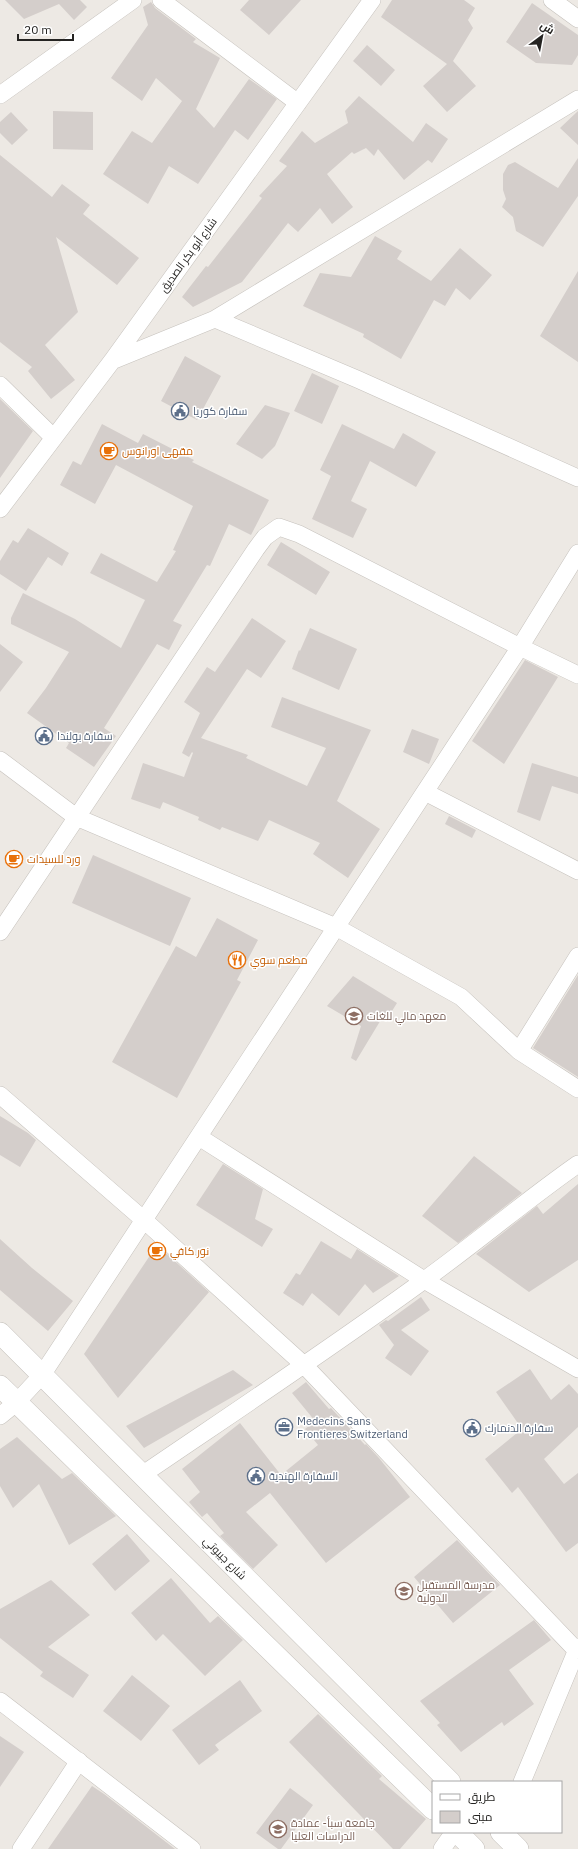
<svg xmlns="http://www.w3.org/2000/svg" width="578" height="1849" viewBox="0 0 578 1849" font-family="'IBM Plex Sans',Cairo,sans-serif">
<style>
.building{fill:#d4cecb}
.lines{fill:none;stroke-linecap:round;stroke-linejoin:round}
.minor-casing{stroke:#c6c2bd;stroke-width:18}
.tertiary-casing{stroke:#c6c2bd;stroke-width:22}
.minor{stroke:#fff;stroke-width:17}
.tertiary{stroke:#fff;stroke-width:21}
.labels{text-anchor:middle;stroke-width:3;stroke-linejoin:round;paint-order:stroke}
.street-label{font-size:11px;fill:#252422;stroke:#fff}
.service-label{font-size:11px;fill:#4e5e75;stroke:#fff;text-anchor:start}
.food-label{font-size:11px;fill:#c56008;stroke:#fff;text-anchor:start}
.education-label{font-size:11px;fill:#785e54;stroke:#fff;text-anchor:start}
</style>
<rect width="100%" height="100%" fill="#ede9e4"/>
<path class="building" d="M5,0H80L87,7L74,20L59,4L24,19Z
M249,0H301L269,35L240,10Z
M392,0H464L475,8L468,20L473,28L453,61L476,86L447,112L423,86L447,64L381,17Z
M151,2L155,8L196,39L193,42L220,58L196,109L214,128L249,79L277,99L248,140L235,130L198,184L169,166L148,204L103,174L132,131L152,143L182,101L156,78L142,101L111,78L148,25L143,7Z
M532,3L578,35V55L572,65L536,63L506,42Z
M367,45L395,70L381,86L353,61Z
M359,96L413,142L426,123L448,139L432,163L428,160L404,180L378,149L374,156L366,148L354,154L352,152L327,174L353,207L332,224L320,208L298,232L288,223L242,282L193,307L182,297L206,266L208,267L262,198L259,196L287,166L279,161L302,131L315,143L348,123L345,111Z
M53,111L93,112V150L53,149Z
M578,111V145L560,128Z
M11,112L28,130L12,145L0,133V122Z
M0,155L52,197L62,184L90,205L83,214L139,258L117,285L56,237L78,312L45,345L75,380L51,399L28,371L32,367L0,342Z
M578,158V196L543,247L516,231L513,217L502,207L506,199L503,190V174L508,165L515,162L558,188Z
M375,236L402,251L397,259L431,281L460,248L492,275L470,300L456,288L445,306L434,300L401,359L363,337L364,334L303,306L320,273L351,277Z
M578,271V362L540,336Z
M185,356L221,376L197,420L161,401Z
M312,373L339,386L322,424L294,411Z
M0,399L33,431L0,478Z
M265,405L290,413L275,446L262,459L236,444Z
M102,424L138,443L143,434L194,460L192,462L269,500L251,535L229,524L210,566L207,565L173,621L182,625L169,650L157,644L104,728L116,736L94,767L66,748L69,743L27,713L46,688L69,652L11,624V618L23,593L75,619L121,648L145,600L90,573L101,553L157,582L176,551L173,550L193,506L116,465L95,504L60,485L73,461L81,465Z
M342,424L394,449L403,433L436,452L416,487L370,461L351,501L367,509L353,538L312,519L331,476L320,470Z
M28,528L69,553L62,566L48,557L26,591L0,574V561L13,540L18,543Z
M281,542L330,572L316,595L267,565Z
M252,618L286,641L261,678L247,669L201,738L248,755L246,758L307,786L326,748L271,727L282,697L371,730L337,801L380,829L348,878L313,854L320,843L269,820L258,841L222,827L220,830L198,820L199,817L163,802L160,809L131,799L143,763L184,777L193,753L192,752L189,757L182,753L200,713L184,702L207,667L215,672Z
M310,628L357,649L339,690L292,669L299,650L300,651Z
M0,644L23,662L0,692Z
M525,660L558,677L504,764L472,741Z
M412,729L439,739L429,764L403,752Z
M532,763L578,777V794L552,786L540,821L517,812Z
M449,816L476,830L472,838L445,824Z
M93,855L191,898L170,946L72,903Z
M217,918L258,940L237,980L241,982L177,1098L112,1062L176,946L196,957Z
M578,975V1077L533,1048Z
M353,976L397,1003L387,1019L382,1018L356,1061L351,1058L361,1026L327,1006Z
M0,1116L28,1133L36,1140L20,1167L0,1155Z
M474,1156L522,1193L458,1243L422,1216Z
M223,1164L263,1189L255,1219L273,1229L262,1247L196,1205Z
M578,1184V1260L529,1292L476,1254L537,1206L543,1214Z
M0,1239L32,1268L73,1301L48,1331L0,1290Z
M321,1241L351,1259L357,1249L399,1276L373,1293L365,1284L339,1316L312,1293L303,1306L283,1293L296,1273L300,1275Z
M157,1245L209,1292L118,1398L84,1354Z
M421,1297L430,1310L401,1330L429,1351L411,1376L385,1358L394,1345L379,1325L386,1320L388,1321Z
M530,1369L551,1400L569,1384L578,1394V1427L544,1459L564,1484L578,1473V1543L566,1552L518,1487L512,1493L485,1459L522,1429L496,1392Z
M233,1370L253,1385L144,1448L126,1426Z
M306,1382L329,1409L331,1408L365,1445L366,1444L379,1458L410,1497L326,1563L270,1493L246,1512L278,1545L253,1569L220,1536L224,1533L207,1513L202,1517L189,1502L200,1492L182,1469L240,1423L281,1475L318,1445L305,1429L315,1421L292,1393Z
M17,1437L62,1479L72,1473L116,1516L69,1545L39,1484L13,1508L0,1486V1449Z
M127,1534L150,1561L115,1591L92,1564Z
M457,1540L500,1585L453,1623L414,1577Z
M171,1578L210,1623L218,1616L243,1640L205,1676L163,1634L156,1641L131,1613Z
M51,1580L90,1615L48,1647L89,1675L73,1698L40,1676L43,1672L0,1638V1609Z
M534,1620L551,1640L509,1670L534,1704L504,1726L502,1722L461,1752L437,1725L440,1723L420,1701Z
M132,1675L170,1706L141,1741L103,1711Z
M240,1680L262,1711L215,1745L219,1750L199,1765L172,1730Z
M318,1714L382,1776L379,1779L426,1819L400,1849H393L289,1742Z
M0,1736L24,1752L0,1787Z
M92,1786L104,1794L175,1849H48Z
M290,1788L313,1805L281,1849H278L256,1833Z"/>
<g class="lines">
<defs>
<path id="minor" d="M161,0L298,103
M552,0L578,19
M0,95L133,0
M215,319L357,379L578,478
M112,361L215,319L578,99
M0,385L54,438
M0,509L112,361L372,0
M0,760L76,817L336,927L461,997L519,1051L578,1089
M425,792L578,871
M0,932L256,549L265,537L279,527L299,534L520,647L578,675
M519,1051L578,956
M0,1095L144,1220L304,1365L576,1650
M199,1137L424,1280L578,1369
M0,1416L16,1403L42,1375L520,647L578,553
M142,1475C236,1411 331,1348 423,1281C476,1243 525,1201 578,1164
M0,1701L192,1849
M522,1782L578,1647
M21,1849L79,1761
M442,1849L454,1832"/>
<path id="tertiary" d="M0,1333L450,1782
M0,1386L433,1809
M457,1832L474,1849
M501,1832L518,1849"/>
</defs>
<use href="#minor" class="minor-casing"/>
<use href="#tertiary" class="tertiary-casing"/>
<use href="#minor" class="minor"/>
<use href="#tertiary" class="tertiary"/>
</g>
<defs>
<symbol id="civic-ring" viewBox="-11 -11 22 22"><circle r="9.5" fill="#fff" stroke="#5c6f8a" stroke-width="1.5"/><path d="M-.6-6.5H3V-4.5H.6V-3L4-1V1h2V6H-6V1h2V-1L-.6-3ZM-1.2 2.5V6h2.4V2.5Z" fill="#5c6f8a"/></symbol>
<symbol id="cafe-ring" viewBox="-11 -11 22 22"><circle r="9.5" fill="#fff" stroke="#e8710a" stroke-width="1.5"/><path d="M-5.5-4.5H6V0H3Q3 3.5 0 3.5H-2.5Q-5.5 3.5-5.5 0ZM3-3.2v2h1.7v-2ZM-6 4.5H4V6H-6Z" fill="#e8710a"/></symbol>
<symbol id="restaurant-ring" viewBox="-11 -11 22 22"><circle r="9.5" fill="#fff" stroke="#e8710a" stroke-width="1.5"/><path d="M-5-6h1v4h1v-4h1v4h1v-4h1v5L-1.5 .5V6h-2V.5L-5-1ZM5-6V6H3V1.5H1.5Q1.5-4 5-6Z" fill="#e8710a"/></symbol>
<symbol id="school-ring" viewBox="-11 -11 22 22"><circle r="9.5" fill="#fff" stroke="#8d6e63" stroke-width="1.5"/><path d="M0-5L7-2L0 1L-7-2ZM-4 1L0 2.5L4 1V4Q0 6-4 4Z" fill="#8d6e63"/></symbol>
<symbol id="office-ring" viewBox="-11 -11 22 22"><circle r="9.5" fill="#fff" stroke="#5c6f8a" stroke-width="1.5"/><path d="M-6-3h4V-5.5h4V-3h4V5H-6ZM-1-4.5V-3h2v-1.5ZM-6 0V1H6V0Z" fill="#5c6f8a"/></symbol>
<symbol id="university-ring" viewBox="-11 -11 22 22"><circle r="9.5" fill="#fff" stroke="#8d6e63" stroke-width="1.5"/><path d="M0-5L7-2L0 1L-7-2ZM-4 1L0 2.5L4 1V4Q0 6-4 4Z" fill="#8d6e63"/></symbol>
</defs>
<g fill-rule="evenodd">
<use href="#civic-ring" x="170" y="401" width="20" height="20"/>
<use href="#cafe-ring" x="99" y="441" width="20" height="20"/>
<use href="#civic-ring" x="34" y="726" width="20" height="20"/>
<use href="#cafe-ring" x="4" y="849" width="20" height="20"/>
<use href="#restaurant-ring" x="227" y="950" width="20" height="20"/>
<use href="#school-ring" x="344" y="1006" width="20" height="20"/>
<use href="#cafe-ring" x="147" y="1241" width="20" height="20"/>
<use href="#office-ring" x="274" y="1417" width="20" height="20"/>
<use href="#civic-ring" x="462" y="1418" width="20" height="20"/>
<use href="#civic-ring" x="246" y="1466" width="20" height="20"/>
<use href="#school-ring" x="394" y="1581" width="20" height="20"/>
<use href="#university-ring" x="268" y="1819" width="20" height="20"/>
</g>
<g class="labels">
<g class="street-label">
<text transform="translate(188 255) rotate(-54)" y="4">شارع أبو بكر الصديق</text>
<text transform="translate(225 1558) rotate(45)" y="4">شارع جيبوتي</text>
</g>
<g class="service-label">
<text x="193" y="415">سفارة كوريا</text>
<text x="57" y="740">سفارة بولندا</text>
<text x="297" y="1425">Medecins Sans<tspan x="297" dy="13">Frontieres Switzerland</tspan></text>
<text x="485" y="1432">سفارة الدنمارك</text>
<text x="269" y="1480">السفارة الهندية</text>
</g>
<g class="food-label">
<text x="122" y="455">مقهى اورانوس</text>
<text x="27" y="863">ورد للسيدات</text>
<text x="250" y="964">مطعم سوي</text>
<text x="170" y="1255">نور كافي</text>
</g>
<g class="education-label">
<text x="367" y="1020">معهد مالي للغات</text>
<text x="417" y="1589">مدرسة المستقبل<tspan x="417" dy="13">الدولية</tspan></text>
<text x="291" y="1827">جامعة سبأ- عمادة<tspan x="291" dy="13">الدراسات العليا</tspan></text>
</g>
</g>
<rect x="432" y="1781" width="130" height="52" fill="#ffffff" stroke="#a8a7a7"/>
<rect x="440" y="1794" width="20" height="6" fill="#ffffff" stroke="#a8a7a7"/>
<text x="468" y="1801" font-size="12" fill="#252422">طريق</text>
<rect x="440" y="1811" width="20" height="12" fill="#d4cecb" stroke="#a8a7a7"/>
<text x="468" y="1821" font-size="12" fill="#252422">مبنى</text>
<g transform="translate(542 36) rotate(32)" stroke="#ffffff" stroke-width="3" paint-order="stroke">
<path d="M0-3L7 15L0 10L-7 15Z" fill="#252422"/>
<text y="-6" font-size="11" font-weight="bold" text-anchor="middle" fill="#252422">ش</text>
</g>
<path d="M18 34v6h55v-6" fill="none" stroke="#252422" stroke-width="2"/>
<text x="24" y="34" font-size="12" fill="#252422" stroke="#ffffff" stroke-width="3" paint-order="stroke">20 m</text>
</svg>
